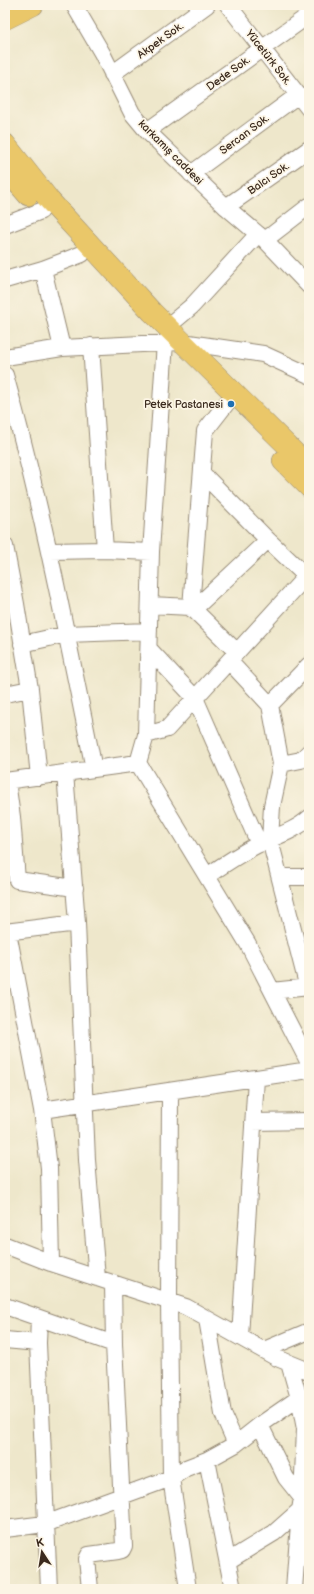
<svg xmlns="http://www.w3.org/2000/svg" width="314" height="1594" viewBox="0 0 314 1594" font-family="'Balsamiq Sans',sans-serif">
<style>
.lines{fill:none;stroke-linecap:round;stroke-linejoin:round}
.minor-casing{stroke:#948874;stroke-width:18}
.major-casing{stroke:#948874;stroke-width:22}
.minor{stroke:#fff;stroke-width:16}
.major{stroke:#eac769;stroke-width:21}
.poi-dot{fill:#1f6fb2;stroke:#fcf5e5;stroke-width:1.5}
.labels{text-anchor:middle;stroke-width:3.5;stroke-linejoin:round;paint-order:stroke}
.street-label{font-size:11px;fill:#3b2a1e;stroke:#fcf5e5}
.poi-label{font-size:11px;fill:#3b2a1e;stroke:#fcf5e5;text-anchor:end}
</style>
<rect width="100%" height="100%" fill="#fcf5e5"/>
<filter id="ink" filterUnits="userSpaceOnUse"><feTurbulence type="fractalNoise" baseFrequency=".025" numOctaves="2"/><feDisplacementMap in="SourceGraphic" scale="8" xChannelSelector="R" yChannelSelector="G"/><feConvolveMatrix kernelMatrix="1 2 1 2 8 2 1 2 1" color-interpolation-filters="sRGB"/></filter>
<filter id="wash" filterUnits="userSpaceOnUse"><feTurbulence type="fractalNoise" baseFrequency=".012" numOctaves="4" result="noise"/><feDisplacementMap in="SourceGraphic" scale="16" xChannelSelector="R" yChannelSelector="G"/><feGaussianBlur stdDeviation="0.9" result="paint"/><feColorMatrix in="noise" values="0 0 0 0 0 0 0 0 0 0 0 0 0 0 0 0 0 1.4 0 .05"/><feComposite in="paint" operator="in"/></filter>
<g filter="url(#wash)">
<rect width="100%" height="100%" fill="#eee7cb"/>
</g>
<g filter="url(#ink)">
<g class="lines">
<defs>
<path id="minor" d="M74,5L102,53L132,113L147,131L226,207L265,240L309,286
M228,5L309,109
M112,74L207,5
M147,131L309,15
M191,174L298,95
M226,207L309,149
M5,225L41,211
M265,240L309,206
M43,269L62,348
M5,280L43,269L82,254
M167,327L192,306L258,234
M165,342L151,552L146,735L138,763L248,944L309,1063
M91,346L105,550
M5,357L62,348L182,342L263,354L309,375
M5,375C42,505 67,637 94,769
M268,540L306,576
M5,546L16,604L30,689L39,777
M50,551L105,550L151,552
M150,605L191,607L237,652
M191,607L205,431L226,404
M193,610L268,540L202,473
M22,644L67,634L149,631
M149,649L195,698L259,844
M229,661L270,705L281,764L272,806L270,840L308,988
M5,694L30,689
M270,705L309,665
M146,735L167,729L309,573
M281,764L301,760L309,752
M65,773L77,923L87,1160L97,1278
M5,781L138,763
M7,781L12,817L17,880L75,888
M207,876C223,865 240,854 257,845C274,837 295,831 309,818
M280,877H309
M5,932L77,923
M8,932L42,1110L49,1168L51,1263
M272,991L309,987
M170,1091L169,1301L171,1478L188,1589
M42,1110L309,1070
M253,1122L309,1121
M5,1245L51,1263L186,1307L277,1358L309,1371
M5,1306L114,1344
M39,1318L38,1343L49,1589
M207,1319L223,1414L236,1444
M240,1337L256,1078
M5,1340L38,1343
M264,1350L309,1331
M289,1363L299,1398L305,1429L302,1498L300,1510L294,1589
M260,1425L286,1478L302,1498
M207,1460L233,1589
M5,1529L45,1524L171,1478L186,1468L207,1460L236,1444L260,1425L299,1398
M228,1561L274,1533L300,1510
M90,1589L87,1559L89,1555L118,1551L122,1550L124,1546L114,1344L113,1283"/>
<path id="major" d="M5,19L33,5
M5,144L50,201L152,312L309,467
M5,168L28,195
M283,461L309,487"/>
</defs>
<use href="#minor" class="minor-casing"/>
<use href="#major" class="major-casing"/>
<use href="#minor" class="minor"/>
<use href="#major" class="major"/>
</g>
</g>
<circle class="poi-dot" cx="231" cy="404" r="4"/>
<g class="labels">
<g class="street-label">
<text transform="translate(160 40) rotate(-36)" y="4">Akpek Sok.</text>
<text transform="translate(269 57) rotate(52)" y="4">Yücetürk Sok.</text>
<text transform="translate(228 73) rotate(-36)" y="4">Dede Sok.</text>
<text transform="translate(244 134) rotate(-37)" y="4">Sercan Sok.</text>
<text transform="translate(171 152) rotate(45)" y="4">karkamış caddesi</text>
<text transform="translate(268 178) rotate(-35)" y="4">Balcı Sok.</text>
</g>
<g class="poi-label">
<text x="223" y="408">Petek Pastanesi</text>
</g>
</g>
<rect width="314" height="1594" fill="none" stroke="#fcf5e5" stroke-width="20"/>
<g transform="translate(42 1552) rotate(348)" stroke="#fcf5e5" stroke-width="3" paint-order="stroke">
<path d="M0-3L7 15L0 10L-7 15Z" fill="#3b2a1e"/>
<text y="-6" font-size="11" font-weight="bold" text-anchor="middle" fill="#3b2a1e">K</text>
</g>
</svg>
